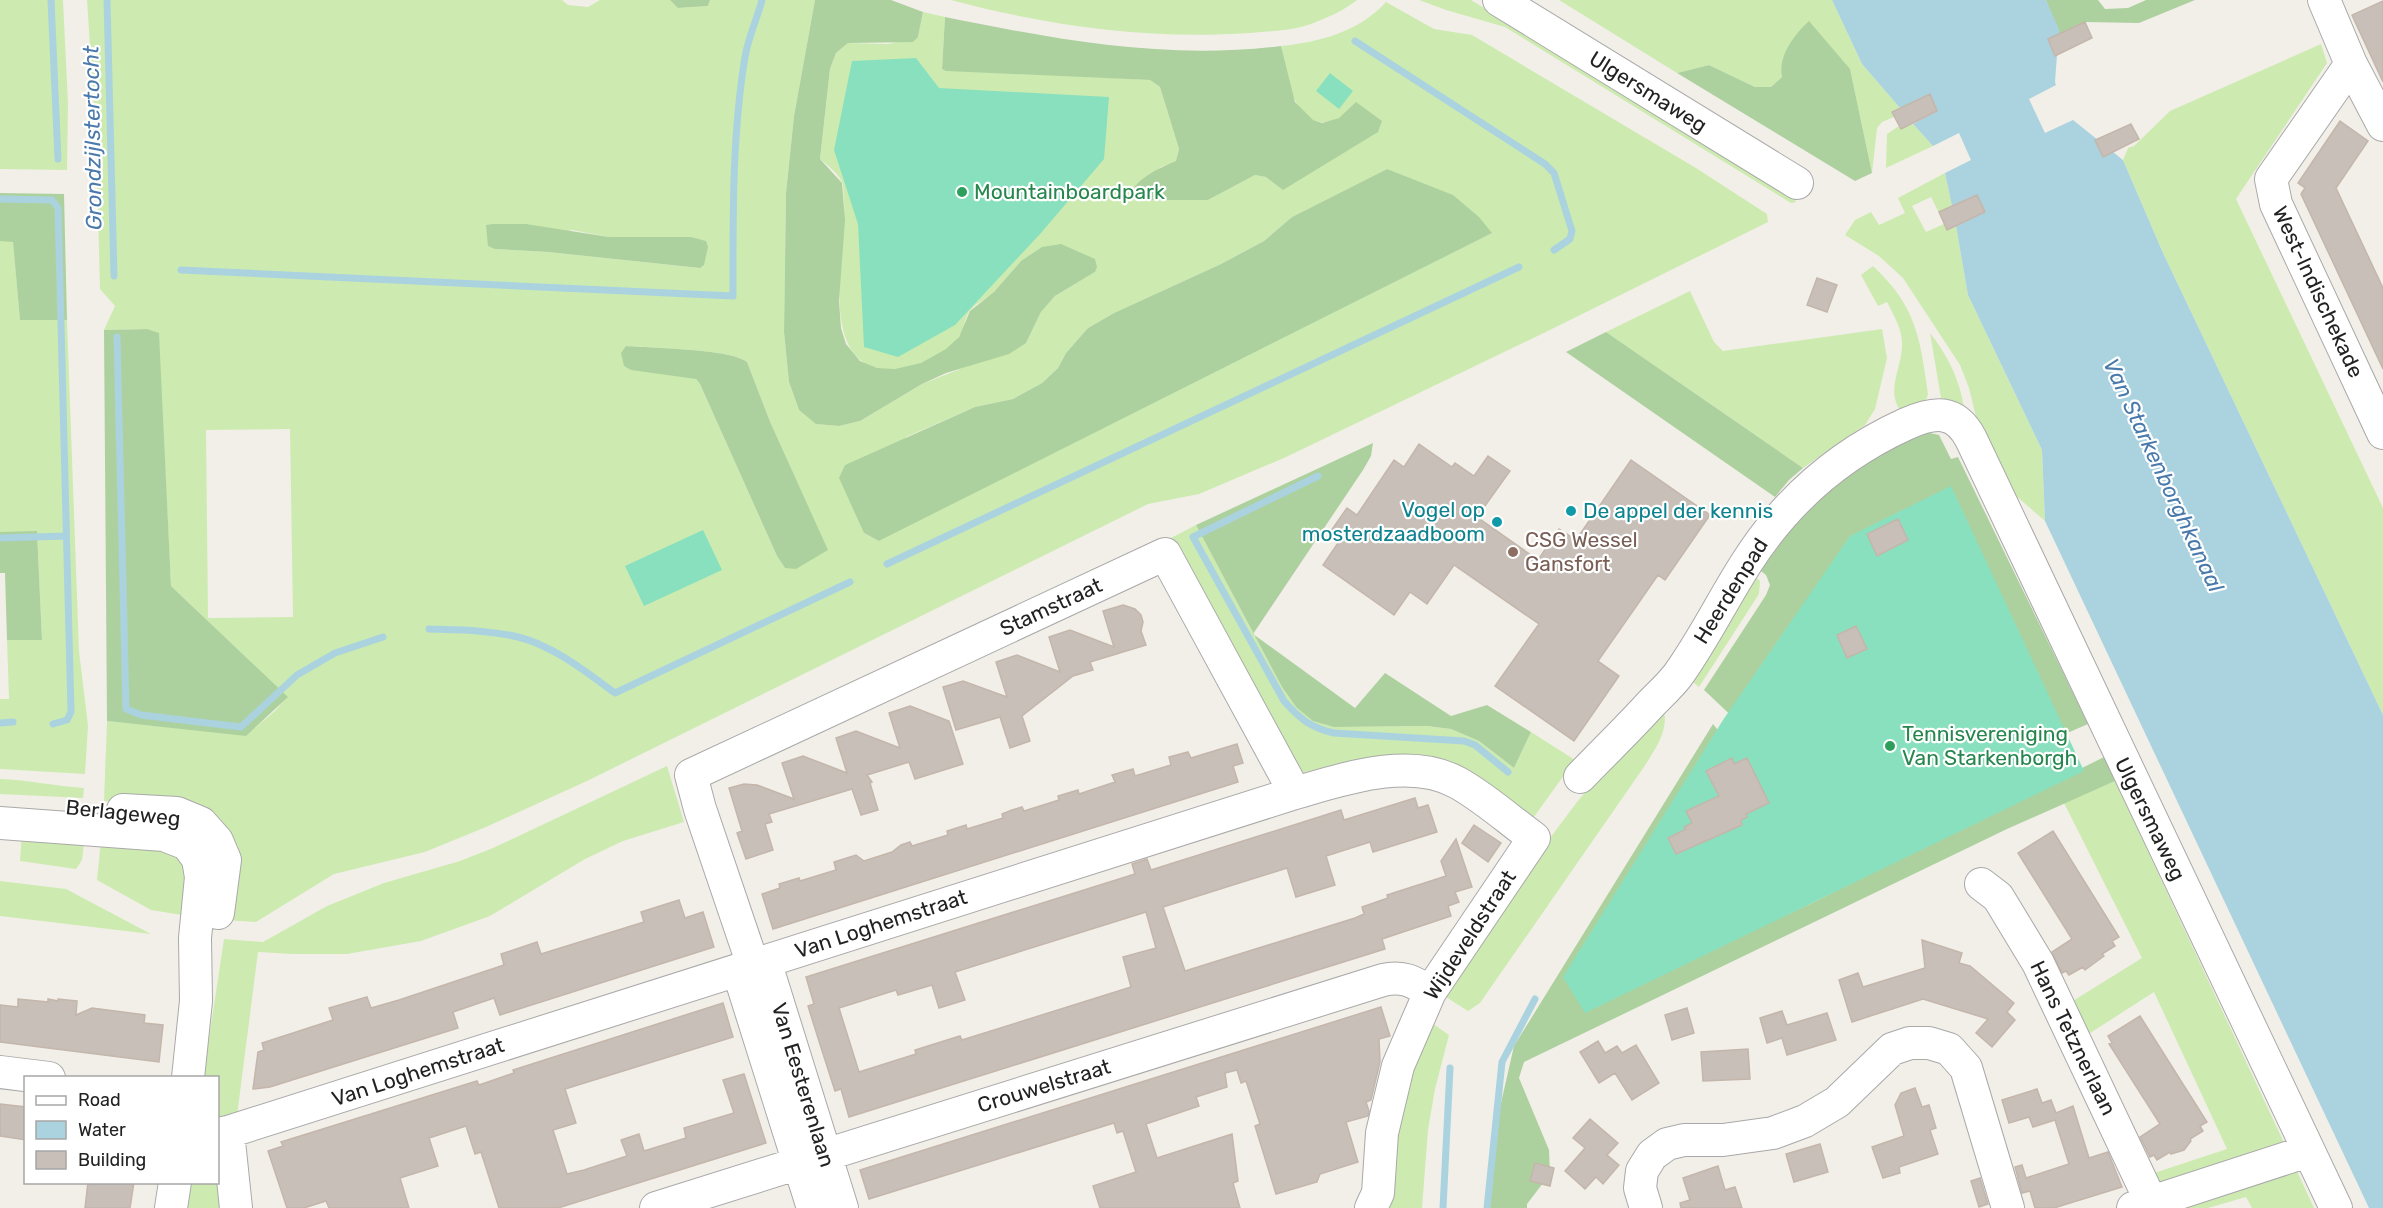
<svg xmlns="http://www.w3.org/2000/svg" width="2383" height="1208" viewBox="0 0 2383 1208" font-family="Rubik,sans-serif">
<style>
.grass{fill:#cdebb0;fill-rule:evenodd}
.forest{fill:#add19e}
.pitch{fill:#88e0be}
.water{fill:#aad3df}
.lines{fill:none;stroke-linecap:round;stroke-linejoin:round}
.stream{stroke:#aad3df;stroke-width:7}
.building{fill:#c7bfb8;stroke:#c4b6ab;stroke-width:1.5;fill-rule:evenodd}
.minor-casing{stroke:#a9a9a9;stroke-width:34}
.minor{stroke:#fff;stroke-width:32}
.leisure-dot{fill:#2e9e5b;stroke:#fff;stroke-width:2}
.culture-dot{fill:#0f9aa8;stroke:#fff;stroke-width:2}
.education-dot{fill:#8d6e63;stroke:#fff;stroke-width:2}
.labels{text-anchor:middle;stroke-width:4.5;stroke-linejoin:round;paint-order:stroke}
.street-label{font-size:21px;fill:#222;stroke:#fff}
.leisure-label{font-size:21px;fill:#27864d;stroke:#fff;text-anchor:start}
.culture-label{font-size:21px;fill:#0d838f;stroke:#fff;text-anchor:end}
.education-label{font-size:21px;fill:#785e54;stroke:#fff;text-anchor:start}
.water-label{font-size:22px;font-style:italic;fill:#4a7aab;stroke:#fff}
</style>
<rect width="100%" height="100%" fill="#f2efe9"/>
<path class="grass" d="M0,0H63L68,104L67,170L0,169Z
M87,0H562L568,5L588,7L600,0H670L679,8L708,6L710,0H815L794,116L786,193L784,332L789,382L799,410L817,424L839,426L860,421L922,384L1026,343L1041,312L1055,296L1095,272L1021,261C1012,271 1004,282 994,292C987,299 974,304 969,312C964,320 964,330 958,338C942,359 902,375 876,368C818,352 847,246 844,200C843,195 844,187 842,182C838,173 827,165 820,159L830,69L836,53L848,43L888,44L918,37L923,12L945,17L942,69L1150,80L1160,87L1179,149L1176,162L1161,167L1129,200H1208L1255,175L1266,177L1339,118C1333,120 1326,123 1320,122C1291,118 1286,69 1281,46C1319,42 1359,32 1386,2L1434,29L1472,35L1696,168L1767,214L1768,222L1556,327L1284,458L1199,494L1148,504L587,781L486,827L425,852L334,874L256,922L224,920L163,803L104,801L107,721L246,735L275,711L287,697L171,586L165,470L147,329L104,330L115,306L100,289L96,136ZM1387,169L1491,233L879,541L864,533L906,437L975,407L1013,399L1042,383L1058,368L1066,353L1088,328L1114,313L1221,264L1264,241L1292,217ZM572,230L609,237H691L700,268L548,252L495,249ZM626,346C650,348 732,349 747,362L771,424L785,568L777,556L700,384L696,379ZM290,429L293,617L208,618L206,430Z
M951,0H1357C1343,11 1325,19 1308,25C1290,31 1269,31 1250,33C1151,40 1047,26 951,0Z
M1419,0H1471L1794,198L1796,202L1791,203L1505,27L1446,10Z
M1559,0H1832L1862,64L1900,108L1893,112L1894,117L1882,122L1877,128L1872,173L1850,70L1782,77L1771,87H1755L1709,65L1677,73Z
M2321,44L2327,63L2236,199L2383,508V715L2163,253L2123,160L2128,148L2134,146L2170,111Z
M1913,124L1933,146L1886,168L1887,134L1899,126L1901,129Z
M1945,173L1952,206L1939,213L1931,197L1912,206L1926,232L1944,224L1947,230L1956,226L1968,295L2042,450L2045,521L2007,488L1976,417L1969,388L1960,365L1903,278L1879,256L1845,235L1855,220L1871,212L1879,225L1905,213L1898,198Z
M0,241H13L20,319L67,320L79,651L88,726L85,774L0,769V699H9L7,640L42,639L37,532H0Z
M1873,266C1916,306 1920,337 1928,394C1925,407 1915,409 1902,413C1885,391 1901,371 1902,346C1903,330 1894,316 1887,302L1878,306L1861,275Z
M1690,291L1714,342L1723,351L1882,329L1887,358L1875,409L1865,425L1803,468L1606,332Z
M1930,333C1948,356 1959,378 1964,407L1953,401L1941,398Z
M1196,525L1282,687L1296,707L1334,727L1427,726L1451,729L1479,741L1514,768L1531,732L1575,760L1531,821L1421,757C1381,752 1341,762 1302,773L1167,540Z
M1753,574L1760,581L1759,594L1699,687L1688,678Z
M1662,706C1671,727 1657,746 1646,764L1480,1003L1468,1011L1441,994L1478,934L1577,802L1645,721Z
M667,766L684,822L623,841L585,859L490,916L421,941L347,954H292L258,952L237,1116L218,1122V1078H203L224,939L263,942L327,906L384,883L460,861L493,848Z
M0,779C29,780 55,786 84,788L83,798L0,794Z
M2115,781L2285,1145L2151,1190L2145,1176L2227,1149L2154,992L2084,1037L2068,1004L2142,958L2064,803Z
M22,832L85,836L82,860L76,869L20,861Z
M101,840L172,850L188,869V916L151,910L97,880Z
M0,881L66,889L151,934L0,916Z
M1429,1021L1449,1035L1435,1089L1428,1130L1422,1208H1386L1392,1124Z
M2295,1167L2314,1208H2252L2246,1197L2208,1208H2169Z
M218,1182L223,1208H187L190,1183Z"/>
<path class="forest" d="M670,0H710L708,6L678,8Z
M815,0H891L923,12L918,37L913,42L848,43L836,53L830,69L820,159L842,183L845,220L839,301L841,328L846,344L860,361L877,368L895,369L921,363L946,349L959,337L970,311L994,292L1021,261L1042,247L1061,244L1095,259L1097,267L1095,272L1055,296L1041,312L1026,343L1009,354L946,373L922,384L860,421L839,426L816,424L799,410L789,382L784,332L786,193L794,116Z
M2046,0H2098L2105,9L2128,8L2146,0H2195L2139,23L2085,22L2059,34Z
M945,17C1059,40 1164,60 1281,46L1295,102L1313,120L1322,123L1339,118L1356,102L1382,121L1378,132L1283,190L1266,177L1255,175L1208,200H1128C1133,179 1158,169 1176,161L1179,149L1160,87L1150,80L946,71L942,69Z
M1809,21L1850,69L1872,173L1855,181L1677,73L1709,65L1755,87H1771L1782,77C1778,56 1794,35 1809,21Z
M1387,169L1453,195L1479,217L1492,233L879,541L864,533L839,478L845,465L975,407L1013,399L1042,383L1058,368L1066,353L1088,328L1114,313L1221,264L1264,241L1292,217Z
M0,193L64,194L67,320H20L13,242L0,241Z
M493,224H526L609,237H691L706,241L708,247L704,265L700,268L548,252L495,249L488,246L486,225Z
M147,329L159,333L171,586L288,697L246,736L107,721L104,330Z
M1606,332L1803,468L1789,480L1775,497L1566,352Z
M626,346C650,348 732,349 747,362L771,424L828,550L796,569L785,568L777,556L700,384L696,379L631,370L624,366L621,353Z
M1925,432L1939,435L1951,459L1958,457L2088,724L2065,734L1739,723L1704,690L1766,595L1770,585L1766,575L1756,567L1770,546L1849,468Z
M1373,443L1371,456L1363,470L1253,634L1355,708L1385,673L1451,716L1487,705L1531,732L1514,768L1479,741L1451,729L1427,726L1334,727L1313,721L1296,707L1282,687L1196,525Z
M37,531L42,640H7L5,573H0V532Z
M1713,724L1726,740L1695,957L1814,902L2104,757L2115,781L2007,829L1524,1062L1519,1078L1549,1150L1550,1174L1527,1204V1208H1488L1493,1138L1514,1046Z"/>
<path class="pitch" d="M916,58L939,88L1109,97L1104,159L1041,233L955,325L898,357L864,347L858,224L834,150L852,61Z
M1330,73L1353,91L1339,109L1316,91Z
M1951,486L2084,771L1585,1013L1563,977L1723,720L1850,536Z
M703,530L722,570L644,606L625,566Z"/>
<path class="water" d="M1832,0H2046L2059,29V34L2048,39L2055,55H2057L2055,82L2056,85L2029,99L2045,133L2073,120L2123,160L2163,253L2383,715V1208H2369L2045,521L2042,450L1968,295L1956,226L1985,212L1952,206L1945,173L1971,160L1959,133L1933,146L1913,124L1937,111L1930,94L1900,108L1862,64Z"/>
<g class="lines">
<path class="stream" d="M51,0L58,159
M107,0L114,276
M1355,41L1545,164L1554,173L1572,231L1570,239L1554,250
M0,199L52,200L58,208L71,712L67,720L53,724
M181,270L733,296C733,217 732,136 745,57C748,38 757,19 762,0
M117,337L126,709L141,715L241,727L297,675L335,653L383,637
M1318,476L1193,537L1284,701C1300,719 1311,728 1334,733L1464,741L1475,745L1508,772
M0,538L66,536
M887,564L1519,267
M429,629C459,630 489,630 518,637C554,646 586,672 615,693L850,582
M0,723L13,722
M1443,1208L1450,1068
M1487,1208L1502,1062L1535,999"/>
</g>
<path class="building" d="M2383,1V82L2352,15Z
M2085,22L2092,38L2055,56L2048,39Z
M1930,94L1937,111L1901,129L1892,112Z
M2340,121L2368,141L2336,188L2383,288V369L2301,194L2305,188L2298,183Z
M2131,124L2139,139L2103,157L2095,140Z
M1977,195L1985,212L1947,230L1939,212Z
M1817,278L1837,285L1827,312L1807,305Z
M1419,444L1452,467L1455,463L1474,476L1488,456L1510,471L1477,517L1538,560L1559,529L1576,540L1631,460L1710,515L1665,580L1658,575L1598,661L1619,676L1574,741L1495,686L1539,624L1454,565L1427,604L1410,592L1394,615L1323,565L1338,543L1328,535L1347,508L1357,515L1394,460L1404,467Z
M1898,519L1908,540L1877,556L1867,534Z
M1123,605L1135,609L1141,615L1143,622L1141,631L1146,645L1090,662L1093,670L1073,676L1022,716L1030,741L1010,748L1000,717L956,730L943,687L963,681L1007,697L996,662L1017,655L1060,672L1049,637L1070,630L1114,647L1103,611Z
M1856,626L1867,649L1847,658L1837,635Z
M910,706L949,721L963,764L915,779L909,762L867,775L872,782L870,783L878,810L861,815L852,789L769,814L772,822L765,824L773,850L746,859L737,833L742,831L729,788L744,784L757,785L794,799L782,763L803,756L847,773L836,738L856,731L900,748L889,713Z
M1237,744L1243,763L1233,766L1238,782L773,929L762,894L780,888L779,884L799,878L800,881L836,870L834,862L856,855L864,861L892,852L901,845L910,842L912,846L948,835L947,831L966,825L967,829L1003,818L1002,814L1012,810L1022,807L1024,811L1059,800L1058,796L1078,790L1079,794L1115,782L1112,775L1133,769L1135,776L1171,765L1169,757L1188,752L1191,758Z
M1732,758L1734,764L1747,758L1769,803L1746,814L1747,817L1741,820L1742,825L1676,854L1668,838L1686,829L1684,827L1692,823L1686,811L1719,796L1706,771Z
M1415,798L1418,808L1428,805L1437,832L1373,852L1370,842L1326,856L1335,885L1296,897L1287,868L1163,907L1185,971L1355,918L1364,914L1362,907L1388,898L1387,895L1446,876L1441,861L1456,839L1472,887L1455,892L1459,902L1448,906L1451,916L1382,939L1385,949L849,1117L841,1089L835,1091L818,1038L808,1006L814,1004L806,977L1135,874L1132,864L1147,859L1151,870L1341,810L1344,820ZM1146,912L1156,948L1123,957L1131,987L962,1040L960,1036L915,1050L916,1054L859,1072L839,1008L896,990L898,995L932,985L939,1008L965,1000L955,972Z
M1474,825L1501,843L1488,862L1462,843Z
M2053,831L2119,937L2112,941L2115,946L2102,954L2104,956L2085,970L2083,967L2069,975L2066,971L2062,973L2052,952L2072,939L2018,853Z
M679,900L685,918L703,912L714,947L500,1015L494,998L453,1012L458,1028L270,1087L253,1089L258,1052L264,1050L262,1043L333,1020L329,1008L367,997L371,1008L399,1000L504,965L501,954L537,942L541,954L644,922L641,912Z
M1922,940L1962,953L1959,963L1970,966L2014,1003L2007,1012L2015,1020L1992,1047L1976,1033L1988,1019L1923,999L1852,1022L1839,980L1858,973L1863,987L1925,968Z
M18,999L48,1002V999L58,1001V999L77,1001L76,1015L92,1008L145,1015L144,1023L163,1025L159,1062L0,1042V1005L18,1007Z
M723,1003L733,1037L565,1089L576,1123L553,1130L567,1174L584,1170L627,1156L621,1140L639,1134L644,1151L686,1138L684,1128L734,1113L723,1080L744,1074L766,1143L558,1208H499L481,1152L475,1154L466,1126L429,1138L438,1166L400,1178L409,1208H329L326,1201L304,1208H287L268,1151L283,1146L281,1142L477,1081L479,1085L514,1073L513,1070Z
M1381,1007L1390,1036L1379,1039L1380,1062L1371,1100L1366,1102L1369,1111L1368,1116L1346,1122L1358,1162L1320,1174L1317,1182L1276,1194L1255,1126L1260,1124L1246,1081L1241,1083L1237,1070L1225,1073L1227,1087L1196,1097L1199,1106L1146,1124L1157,1158L1232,1134L1238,1181L1233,1183L1240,1208H1100L1093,1186L1136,1172L1123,1131L1117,1133L1114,1123L869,1199L860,1170Z
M1687,1008L1694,1033L1672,1040L1665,1015Z
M1782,1011L1787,1025L1827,1013L1836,1040L1787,1055L1782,1038L1767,1043L1760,1018Z
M2140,1016L2207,1122L2200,1126L2203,1131L2190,1139L2191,1141L2184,1150L2171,1154L2170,1152L2157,1160L2154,1155L2150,1157L2140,1137L2160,1124L2109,1044L2112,1043L2108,1036Z
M1598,1041L1605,1053L1617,1046L1622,1053L1636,1045L1659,1083L1632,1100L1615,1073L1599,1083L1580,1052Z
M1748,1049L1750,1079L1703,1081L1701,1052Z
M1915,1088L1922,1107L1929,1105L1936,1128L1930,1130L1938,1154L1899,1167L1900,1173L1883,1178L1872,1147L1904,1136L1895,1105L1901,1093Z
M2037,1089L2042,1103L2051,1100L2056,1113L2073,1106L2089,1158L2108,1152L2122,1187L2054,1208H2035L2030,1191L2022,1193L2015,1167L2022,1165L2026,1178L2069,1164L2055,1120L2033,1127L2029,1117L2009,1123L2002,1100Z
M0,1104L26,1107V1140L0,1136Z
M1590,1119L1618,1143L1607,1155L1619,1165L1603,1184L1596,1177L1585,1189L1565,1171L1585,1148L1573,1138Z
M1820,1144L1828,1172L1794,1182L1786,1154Z
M1535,1163L1554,1168L1550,1186L1530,1181Z
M1718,1166L1725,1190L1735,1187L1742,1208H1681L1680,1203L1690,1200L1683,1178Z
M1980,1178L1988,1204L1979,1207L1971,1181Z
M88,1182H134L130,1208H85Z"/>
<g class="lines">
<defs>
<path id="minor" d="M1499,0L1797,183
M2324,0L2351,64L2383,125
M2351,64L2271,179L2276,204L2383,433
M1580,777C1602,754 1625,732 1647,708C1657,697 1669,687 1678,675C1704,639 1723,599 1747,562C1786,501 1840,454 1906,424C1933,412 1955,408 1971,439L2336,1208
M123,810L177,813L201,823L217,841L225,860L218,913
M0,823L164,835L187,844L198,859L201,877L195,938L196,1001L188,1078
M1981,884L1998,897L2038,963L2154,1208
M765,961L842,1208
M753,965L700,809L691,775L1165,554L1295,793
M738,970L813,1208
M0,1072L49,1078
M228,1132L236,1208
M218,1134L228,1132L1295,793C1344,779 1410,756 1458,783C1485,798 1509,820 1534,838L1430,992L1398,1066L1382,1133L1378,1193L1371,1208
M171,1208L175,1182
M656,1208L1383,980C1403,975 1414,982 1430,992
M1646,1208L1640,1188L1642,1171L1652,1155L1667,1144L1684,1140H1723L1773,1133L1805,1121L1837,1102L1892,1049L1910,1043H1929L1949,1049L1966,1068L2008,1208
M2133,1208L2308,1151"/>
</defs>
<use href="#minor" class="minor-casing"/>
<use href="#minor" class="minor"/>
</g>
<g class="leisure-dot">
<circle cx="962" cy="192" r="6"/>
<circle cx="1890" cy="746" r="6"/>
</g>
<g class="culture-dot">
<circle cx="1571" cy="511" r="6"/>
<circle cx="1497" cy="522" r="6"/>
</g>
<circle class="education-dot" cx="1513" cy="552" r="6"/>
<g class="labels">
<g class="street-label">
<text transform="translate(1648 92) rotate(32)" y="7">Ulgersmaweg</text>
<text transform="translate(2318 292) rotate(65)" y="7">West-Indischekade</text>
<text transform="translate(1731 591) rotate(-58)" y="7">Heerdenpad</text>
<text transform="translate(1051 607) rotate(-25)" y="7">Stamstraat</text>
<text transform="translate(123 813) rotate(6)" y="7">Berlageweg</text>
<text transform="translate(2150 819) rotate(64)" y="7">Ulgersmaweg</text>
<text transform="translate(881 924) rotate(-18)" y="7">Van Loghemstraat</text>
<text transform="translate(1470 935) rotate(-57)" y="7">Wijdeveldstraat</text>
<text transform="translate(2073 1038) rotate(64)" y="7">Hans Tetznerlaan</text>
<text transform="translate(418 1072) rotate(-18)" y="7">Van Loghemstraat</text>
<text transform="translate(803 1085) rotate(73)" y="7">Van Eesterenlaan</text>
<text transform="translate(1044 1086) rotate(-17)" y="7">Crouwelstraat</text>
</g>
<g class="leisure-label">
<text x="974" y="199">Mountainboardpark</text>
<text x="1902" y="741">Tennisvereniging<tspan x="1902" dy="24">Van Starkenborgh</tspan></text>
</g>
<g class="culture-label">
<text x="1485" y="517">Vogel op<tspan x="1485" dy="24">mosterdzaadboom</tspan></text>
<text x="1583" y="518" text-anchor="start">De appel der kennis</text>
</g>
<g class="education-label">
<text x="1525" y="547">CSG Wessel<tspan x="1525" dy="24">Gansfort</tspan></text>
</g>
<g class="water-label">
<text transform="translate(92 138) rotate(-91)" y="8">Grondzijlstertocht</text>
<text transform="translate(2164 475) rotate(65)" y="8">Van Starkenborghkanaal</text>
</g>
</g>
<rect x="24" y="1076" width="195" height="108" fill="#ffffff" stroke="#a7a7a7" stroke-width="1.5"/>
<rect x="36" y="1096" width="30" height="9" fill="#ffffff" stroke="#a7a7a7" stroke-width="1.5"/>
<text x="78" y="1106" font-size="18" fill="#222222">Road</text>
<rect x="36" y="1121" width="30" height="18" fill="#aad3df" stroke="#a7a7a7" stroke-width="1.5"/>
<text x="78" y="1136" font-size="18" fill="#222222">Water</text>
<rect x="36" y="1151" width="30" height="18" fill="#c7bfb8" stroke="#a7a7a7" stroke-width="1.5"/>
<text x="78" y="1166" font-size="18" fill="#222222">Building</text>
</svg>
